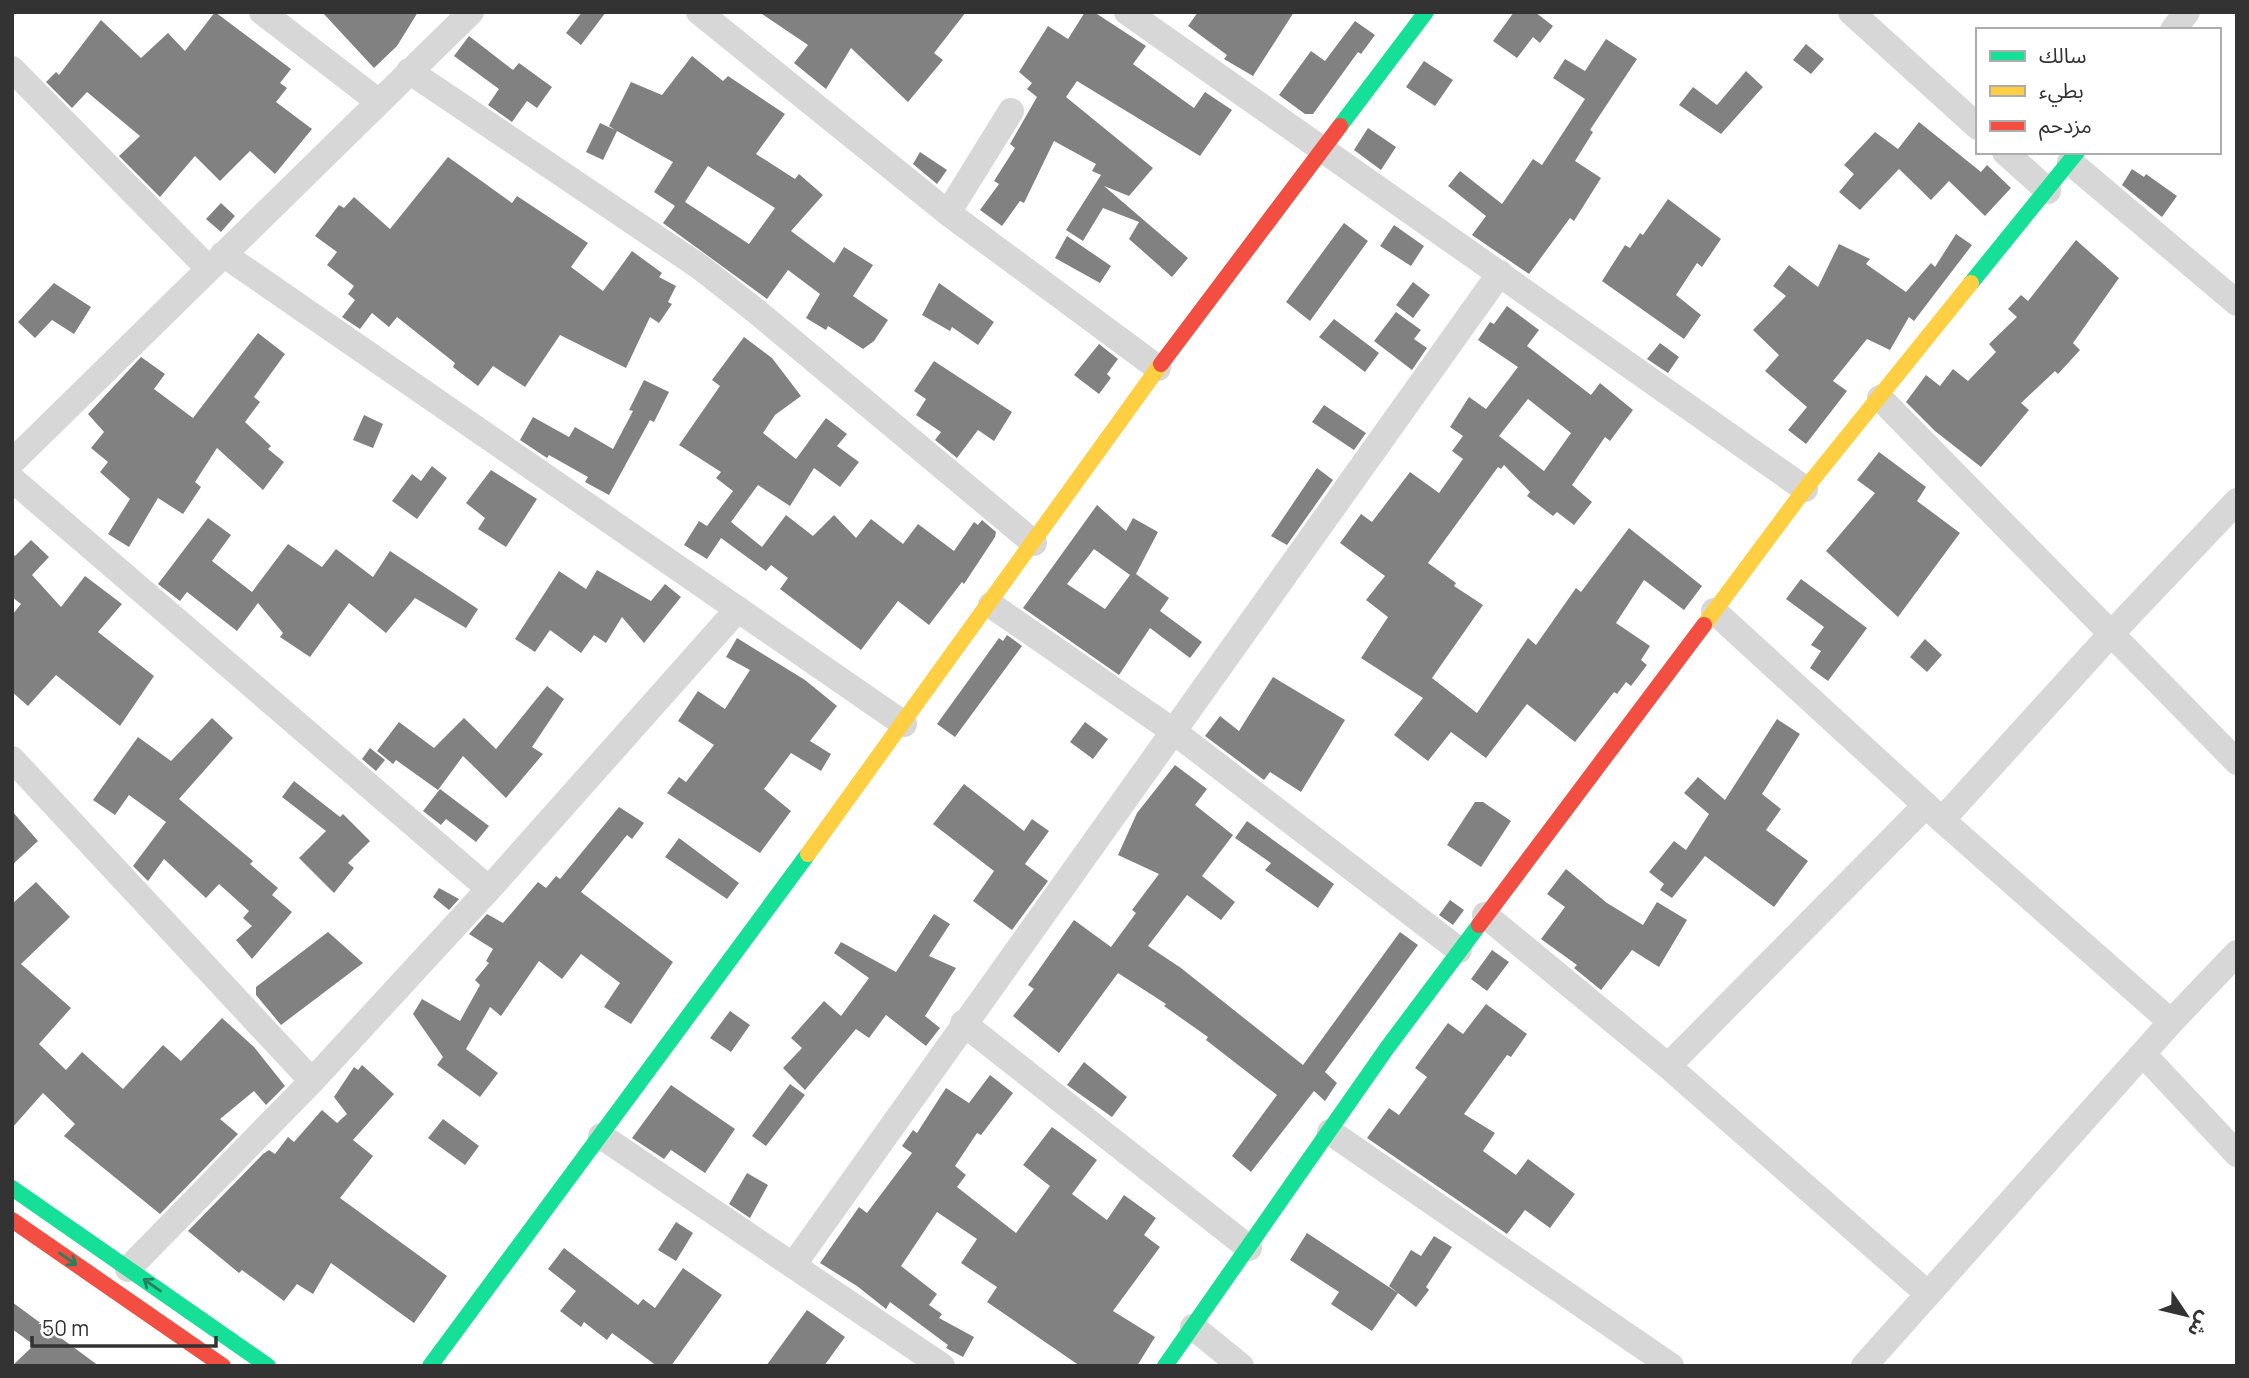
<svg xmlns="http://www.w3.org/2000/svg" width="2249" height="1378" viewBox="0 0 2249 1378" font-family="Manrope,'Noto Sans Arabic',sans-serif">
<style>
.building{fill:#818181;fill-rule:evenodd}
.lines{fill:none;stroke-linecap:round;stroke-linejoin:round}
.street{stroke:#d7d7d7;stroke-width:26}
.fast{stroke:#16e098;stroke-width:16}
.slow{stroke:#ffcf43;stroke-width:16}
.jam{stroke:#f24e42;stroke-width:16}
.oneway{stroke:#268160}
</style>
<rect width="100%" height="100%" fill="#fff"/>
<path class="building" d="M215,12L291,69L280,83L287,88L276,102L312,129L275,174L250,151L220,181L195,156L160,197L119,156L140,136L87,92L72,108L46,82L56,72L59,75L101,20L141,58L168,33L185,51Z
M322,12H418L397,46L374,68Z
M582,12H606L581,45L566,33Z
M759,12H966L934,53L943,60L908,102L851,48L826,89L794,63L808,45Z
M1085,12H1094L1146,46L1133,64L1194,108L1205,92L1232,110L1200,156L1077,81L1066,97L1153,168L1129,196L1104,186L1188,258L1172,277L1129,239L1139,222L1103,208L1083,241L1066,230L1101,175L1092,171L1096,164L1054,141L1024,203L1020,201L1002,226L980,210L999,184L994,181L1015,148L1010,144L1037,97L1027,89L1032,83L1019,72L1048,26L1068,39Z
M1198,12H1294L1253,76L1224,59L1227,55L1188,26Z
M1514,12H1535L1553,26L1540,43L1533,37L1517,58L1493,41Z
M1355,21L1375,35L1361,54L1358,52L1313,114H1305L1279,95L1311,51L1325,61Z
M469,36L513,70L519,63L552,87L537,108L527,101L512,122L488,105L499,89L454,56Z
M1606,39L1637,59L1590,130L1593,132L1575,161L1601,178L1574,221L1570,218L1529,274L1472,235L1486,216L1448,186L1460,171L1502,204L1533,159L1542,165L1585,99L1553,78L1565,59L1585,71Z
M1806,44L1824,59L1811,74L1793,60Z
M692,56L723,81L728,76L785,114L756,154L795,179L799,174L823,195L791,231L834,263L844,247L873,265L853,296L888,320L874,341L863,349L828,326L826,330L806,318L820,294L788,270L767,299L663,223L675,206L654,192L673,162L617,131L603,160L586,152L600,123L615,130L609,126L631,82L662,95ZM708,166L775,208L749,244L685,202Z
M1424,61L1453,80L1435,106L1406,87Z
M1746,71L1763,87L1721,134L1679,105L1693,87L1717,105Z
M1919,122L1981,172L1987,165L2011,188L1985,216L1949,181L1931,200L1899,169L1860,210L1839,192L1854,174L1844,165L1875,132L1898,149Z
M1368,128L1396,147L1381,170L1354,150Z
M920,152L947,170L937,184L913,164Z
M448,157L512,203L517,196L588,243L571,267L603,291L632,251L662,273L659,277L676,286L668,302L672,304L659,323L650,317L626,368L560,335L525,387L493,366L478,386L453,367L455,363L397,317L389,327L372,313L360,329L342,317L355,300L348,294L354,286L327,265L337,252L315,236L339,205L344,208L354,197L390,229Z
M2132,169L2144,177L2146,174L2177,196L2162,217L2122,185Z
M1668,199L1721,239L1702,267L1697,263L1676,295L1701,315L1684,339L1602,281L1625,245L1630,248L1640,233L1643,235Z
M221,203L235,216L221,232L206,219Z
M1344,223L1368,241L1310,321L1286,302Z
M1394,225L1424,246L1411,266L1380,246Z
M1956,234L1972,245L1914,321L1909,317L1890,350L1867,339L1833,381L1847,391L1806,444L1788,430L1807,407L1765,371L1779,355L1753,330L1786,296L1773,286L1789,265L1818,287L1839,244L1870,259L1866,264L1906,292L1931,263L1935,267Z
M1067,236L1111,266L1100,283L1055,258Z
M2076,240L2119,278L2073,343L2080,350L2058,374L2055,371L2021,403L2029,410L1981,467L1935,431L1906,402L1926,375L1940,386L1953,369L1968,381L1996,352L1989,344L2017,317L2008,309L2021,295L2028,301Z
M1413,282L1430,295L1413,318L1396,305Z
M54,283L91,307L74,334L52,320L35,338L18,322Z
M939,283L994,322L978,345L952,327L950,331L922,315Z
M1507,306L1539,330L1527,346L1591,395L1600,383L1633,410L1610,441L1605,437L1572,485L1592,502L1574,525L1557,512L1553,516L1527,496L1530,492L1504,465L1501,469L1498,467L1428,563L1456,583L1454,586L1483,605L1432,678L1477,713L1528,638L1536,645L1576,588L1581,592L1629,528L1702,586L1684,610L1644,580L1616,623L1650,646L1641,660L1647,665L1631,686L1626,682L1617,694L1614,692L1575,742L1527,704L1486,758L1451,732L1428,761L1394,735L1423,698L1361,658L1388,617L1366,600L1385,576L1340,543L1361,514L1372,522L1410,472L1439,493L1463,459L1452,451L1463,436L1450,427L1469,397L1486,409L1518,367L1478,340L1490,322L1494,324ZM1528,399L1571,433L1544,471L1499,436Z
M1396,312L1421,330L1414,339L1427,348L1412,370L1374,341Z
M1334,319L1379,353L1365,372L1319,337Z
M258,333L285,354L254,397L260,402L245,422L271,446L268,449L284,462L263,490L217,448L195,482L201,487L183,514L158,498L129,547L108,534L130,499L100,472L108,462L91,448L104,432L88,414L141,357L165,374L154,389L193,418Z
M744,337L772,358L801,396L775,415L763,433L796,459L826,418L847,434L837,446L859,462L840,487L814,468L790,506L758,485L731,522L762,547L786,515L813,536L834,515L856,538L871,519L903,544L918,524L954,551L974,522L978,525L982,520L996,532L995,537L964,584L962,582L929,625L898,601L861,650L780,589L788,578L771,565L766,571L721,538L707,559L684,545L699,521L707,526L733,491L716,478L721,472L679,445L720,386L712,380Z
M1660,343L1679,357L1668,373L1647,359Z
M1099,344L1118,359L1107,374L1111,378L1099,394L1074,375Z
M934,361L1012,412L994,441L978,430L957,458L935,440L941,432L916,415L926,399L914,391Z
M644,380L669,392L654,422L650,420L609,495L585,482L588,477L549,455L547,458L520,440L533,417L569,437L575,427L613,449L633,411L629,410Z
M1324,405L1366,433L1354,450L1312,422Z
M364,415L383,424L373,448L353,440Z
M1879,452L1926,487L1917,501L1960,533L1898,617L1826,551L1875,493L1857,480Z
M432,466L447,478L417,519L392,501L412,474L421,481Z
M1317,468L1333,480L1287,545L1271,536Z
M491,470L537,499L506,547L478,529L485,518L466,503Z
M1097,505L1126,531L1133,518L1158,532L1136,574L1169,598L1160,611L1202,642L1190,658L1150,628L1119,675L1023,608ZM1094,549L1130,575L1105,609L1067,584Z
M208,518L231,535L212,561L252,592L288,544L322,567L336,549L373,577L390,551L478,609L466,628L415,598L386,633L349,603L310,657L280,637L283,633L258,603L237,631L187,592L180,601L158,584Z
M31,540L49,557L32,575L61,607L85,576L122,604L98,632L154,676L120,726L56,675L28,706L12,692V615L21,604L12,597V553L15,556Z
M597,570L651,601L665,584L681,597L644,643L622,617L606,643L594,635L581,653L550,630L535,652L515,639L559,571L586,589Z
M1801,579L1867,628L1828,681L1810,668L1821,651L1811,645L1824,627L1786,599Z
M1007,635L1022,646L955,737L937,724L999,638L1003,641Z
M737,638L805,680L837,706L810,741L831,754L821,771L791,753L764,789L791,811L760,853L667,793L679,777L686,782L714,745L678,721L698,691L725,709L750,670L726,657Z
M1925,639L1942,655L1927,672L1910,657Z
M1273,677L1345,720L1301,792L1270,772L1264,780L1205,736L1220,716L1239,731Z
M547,686L564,699L532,747L543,754L506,798L463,756L438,790L396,760L393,764L377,751L399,722L434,748L464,718L496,749Z
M212,718L233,738L179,799L253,861L250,864L278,888L272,895L292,912L252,959L236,940L252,926L243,918L249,911L219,884L206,898L164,859L148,881L133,866L166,822L129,795L115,815L93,800L138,737L171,761Z
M1777,719L1800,734L1762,794L1781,809L1766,830L1808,861L1774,907L1705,856L1672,898L1660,890L1664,884L1649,872L1674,841L1686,850L1709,814L1684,793L1698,777L1725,800Z
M1085,722L1108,739L1093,759L1070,742Z
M370,748L385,760L376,771L362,759Z
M1175,765L1207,789L1195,805L1233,835L1202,876L1235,902L1221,920L1187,895L1148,946L1181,968L1303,1065L1400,932L1418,945L1325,1072L1337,1083L1325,1101L1314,1091L1251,1172L1232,1156L1277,1095L1206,1040L1208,1037L1164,1006L1166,1004L1118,973L1059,1053L1013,1016L1034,989L1028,985L1074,920L1111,947L1136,913L1132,910L1159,874L1118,855L1137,813Z
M294,781L340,817L343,814L370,841L348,863L354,868L334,893L299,858L326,831L282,797Z
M964,784L1024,831L1032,819L1049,831L1025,864L1048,881L1012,930L973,901L994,871L933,824Z
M440,789L489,826L476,842L446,819L441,825L423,811Z
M1475,802H1483L1511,821L1481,867L1447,845Z
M619,807L644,823L632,839L627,835L581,892L673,962L631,1024L604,1007L620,983L581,954L562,979L539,961L501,1016L490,1007L466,1049L498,1073L480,1097L437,1065L443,1057L413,1014L422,999L460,1021L480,985L475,980L489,963L486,961L493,949L469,934L487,914L503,923L538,882L546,888L556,876L560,879Z
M12,811L38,841L12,865Z
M1247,821L1334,884L1318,908L1265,870L1271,863L1235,838Z
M679,838L739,883L727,899L665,857Z
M1566,869L1607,903L1643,925L1657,902L1687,920L1659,967L1632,950L1601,990L1574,968L1577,965L1541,939L1565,907L1547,894Z
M36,882L70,917L21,964L71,1008L39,1044L66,1070L82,1052L123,1089L163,1045L181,1061L222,1018L254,1047L285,1086L266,1105L254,1091L220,1119L238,1134L160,1214L64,1136L75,1124L43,1093L12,1128V904Z
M439,888L459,899L449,910L433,897Z
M1450,900L1464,910L1453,925L1439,915Z
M934,914L950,924L929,956L956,968L925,1016L940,1028L926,1046L886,1015L869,1038L856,1029L805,1090L783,1068L802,1048L791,1038L824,1001L841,1016L869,978L834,953L841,942L896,972Z
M328,932L363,963L281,1025L256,995V987Z
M1492,950L1509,962L1487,991L1471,979Z
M1486,1004L1527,1034L1511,1057L1507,1055L1464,1114L1495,1133L1483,1151L1516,1175L1528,1159L1575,1194L1550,1228L1525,1210L1507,1234L1367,1138L1389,1108L1399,1115L1427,1077L1415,1068L1448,1023L1463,1034Z
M730,1011L750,1025L731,1052L710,1038Z
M1084,1062L1127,1097L1112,1117L1067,1085Z
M362,1065L394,1094L353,1140L373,1156L340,1198L447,1276L414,1323L331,1263L313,1294L297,1284L284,1301L242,1270L239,1273L188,1231L263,1154L269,1150L275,1154L288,1137L294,1142L322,1110L337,1123L347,1114L334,1097L354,1067L358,1070Z
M990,1075L1013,1093L981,1135L977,1133L955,1166L966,1175L957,1187L1016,1233L1050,1186L1023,1165L1052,1127L1097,1160L1072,1194L1107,1220L1124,1195L1156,1218L1144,1235L1160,1247L1113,1311L1155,1337L1137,1366H1080L987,1302L997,1287L961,1263L977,1239L937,1212L901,1266L937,1294L929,1305L942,1314L939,1318L974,1337L963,1357L946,1348L948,1345L890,1302L886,1309L857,1286L820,1263L859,1207L867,1213L912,1153L902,1146L913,1130L917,1133L946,1088L969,1103Z
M790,1084L805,1095L766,1146L752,1136Z
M671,1085L735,1129L705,1173L671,1150L664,1159L632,1138Z
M443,1119L479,1146L465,1165L428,1138Z
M747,1173L768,1185L750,1218L729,1204Z
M676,1222L693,1233L676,1261L658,1250Z
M1307,1233L1398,1293L1372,1331L1331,1304L1339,1292L1290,1260Z
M1434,1236L1452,1247L1426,1287L1429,1290L1416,1307L1389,1286L1411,1250L1421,1256Z
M564,1248L638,1305L643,1299L655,1308L683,1268L722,1295L671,1366H657L612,1333L607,1340L584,1322L581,1327L560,1311L576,1291L548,1269Z
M12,1302L99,1366H12L34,1345L12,1329Z
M807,1310L845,1337L824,1366H766Z"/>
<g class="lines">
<path class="street" d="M262,12L379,102
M699,12L948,213L1158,368
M1127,12L1805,489
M1851,12L1978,127
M2173,30L2187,12
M12,69L208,268
M409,71L700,267L756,311L1034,543
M2005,152L2048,191
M2070,162L2237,303
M948,213L1011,111
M223,254L904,724
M1880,398L2237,762
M12,462L471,12
M12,479L489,889
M991,605L1173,731L1459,950
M1714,611L1942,820L2171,1022
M12,759L312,1081
M1942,820L2110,635L2237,501
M1485,915L1668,1066L1928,1294
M963,1023L1249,1248
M2144,1055L2237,1154
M1668,1066L1926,805
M1330,1132L1671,1366
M601,1136L942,1366
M794,1264L1500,273
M128,1269L312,1081L489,889L738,609
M1193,1327L1241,1366
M1864,1366L2171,1022L2237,953"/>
<path class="fast" d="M1340,126L1426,12
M1971,283L2077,152
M12,1188L268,1366
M430,1366L808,854
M1165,1366L1387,1048L1479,925"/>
<path class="slow" d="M1704,625L1805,489L1971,283
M808,854L1161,364"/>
<path class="jam" d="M1161,364L1340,126
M1479,925L1704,625
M12,1220L223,1366"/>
</g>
<defs><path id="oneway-shaft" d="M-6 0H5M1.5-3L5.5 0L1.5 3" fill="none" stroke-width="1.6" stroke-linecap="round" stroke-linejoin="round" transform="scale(1.75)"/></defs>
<g class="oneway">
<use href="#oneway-shaft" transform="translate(68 1259) rotate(35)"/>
<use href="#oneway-shaft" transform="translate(152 1285) rotate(-145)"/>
</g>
<rect width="2249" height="1378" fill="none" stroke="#333333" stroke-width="28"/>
<rect x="1976" y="28" width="245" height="126" fill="#ffffff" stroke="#adadad" stroke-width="2"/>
<rect x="1990" y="51" width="35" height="10" fill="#16e098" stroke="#adadad" stroke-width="2"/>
<text x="2039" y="63" font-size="21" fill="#333333">سالك</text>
<rect x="1990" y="86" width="35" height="10" fill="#ffcf43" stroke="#adadad" stroke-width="2"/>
<text x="2039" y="98" font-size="21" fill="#333333">بطيء</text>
<rect x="1990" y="121" width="35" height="10" fill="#f24e42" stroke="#adadad" stroke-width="2"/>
<text x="2039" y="133" font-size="21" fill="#333333">مزدحم</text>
<g transform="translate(2186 1315) rotate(125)" stroke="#ffffff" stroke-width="5" paint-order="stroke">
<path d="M0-5L12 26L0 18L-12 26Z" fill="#333333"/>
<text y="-10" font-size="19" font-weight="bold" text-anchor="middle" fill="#333333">ش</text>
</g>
<path d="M32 1336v10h184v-10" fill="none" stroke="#333333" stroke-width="3.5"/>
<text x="42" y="1336" font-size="21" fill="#333333" stroke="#ffffff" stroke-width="5" paint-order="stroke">50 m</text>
</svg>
